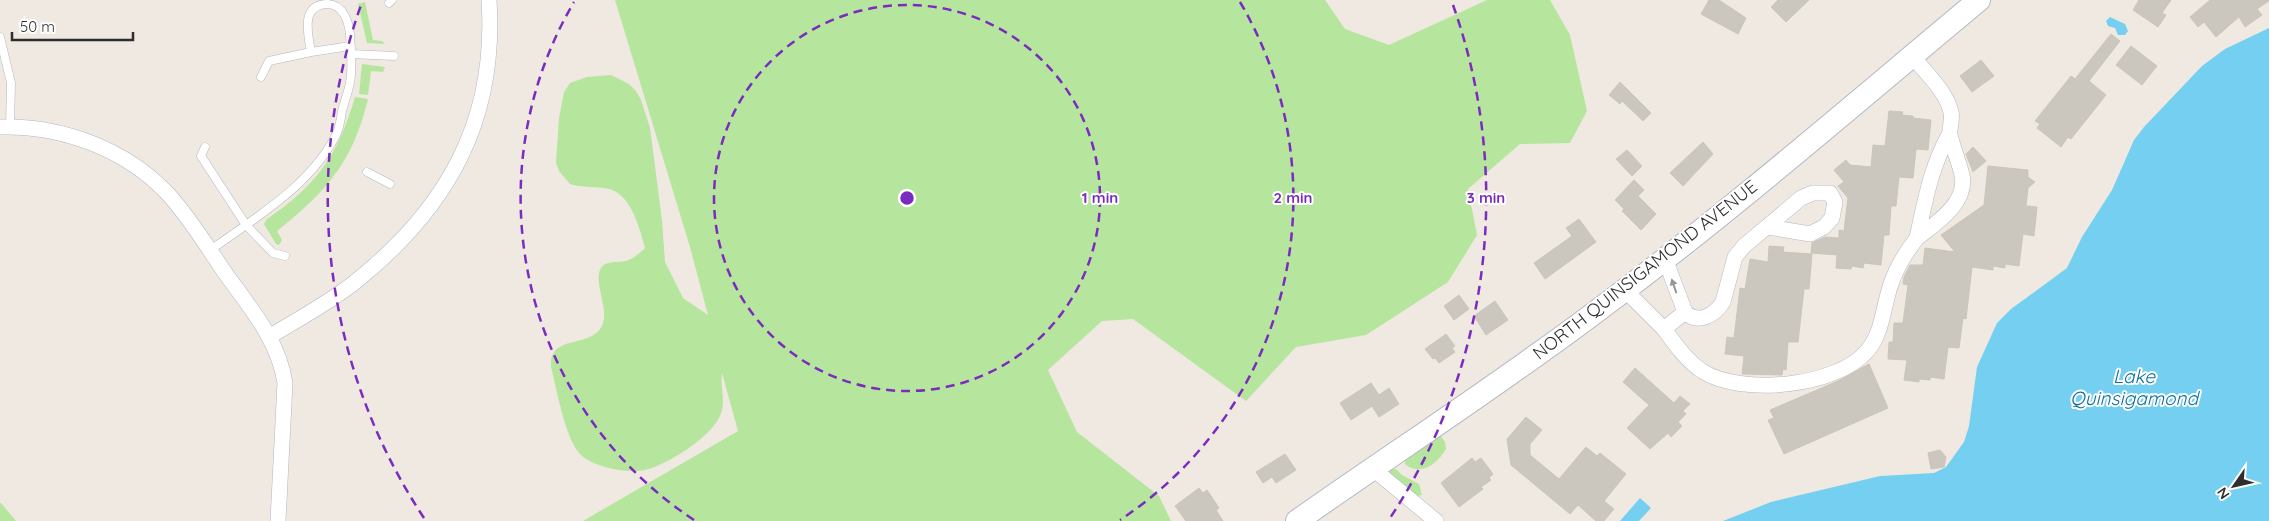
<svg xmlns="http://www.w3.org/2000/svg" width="2269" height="521" viewBox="0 0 2269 521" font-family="Quicksand,sans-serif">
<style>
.green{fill:#b6e59e}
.water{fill:#75cff0}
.building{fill:#cbc7bf;stroke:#cbc5ba}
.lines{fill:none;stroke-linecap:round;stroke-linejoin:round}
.service-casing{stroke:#b4b7c1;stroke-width:9}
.minor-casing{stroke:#b4b7c1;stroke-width:16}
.secondary-casing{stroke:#b4b7c1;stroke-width:24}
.service{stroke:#fff;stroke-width:8}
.minor{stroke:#fff;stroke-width:15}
.secondary{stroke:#fff;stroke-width:22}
.oneway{fill:#969696}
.ring{fill:none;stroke:#7b2cbf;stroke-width:2.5;stroke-dasharray:9 6}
.labels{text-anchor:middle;stroke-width:4;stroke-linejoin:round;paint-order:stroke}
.street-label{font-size:18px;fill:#2e2e2e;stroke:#fff}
.water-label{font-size:19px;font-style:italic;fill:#0d6fa3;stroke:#fff}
.centre{fill:#7b2cbf;stroke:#fff;stroke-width:2.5}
.ring-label{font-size:15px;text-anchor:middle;font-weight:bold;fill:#7b2cbf;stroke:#fff;stroke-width:4;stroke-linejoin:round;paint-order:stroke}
</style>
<rect width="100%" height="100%" fill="#efe9e1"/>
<path class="green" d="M615,0H1325L1345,29L1389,45L1487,0H1550L1570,35L1587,111L1570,143L1520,144L1468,189L1477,235L1448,282L1366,335L1296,347L1246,401L1133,319L1102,321L1048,370L1077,432L1159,496L1171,521H583L738,431L722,373C720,389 727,403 719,418C709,438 667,465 645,470C628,474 592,467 580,454C565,438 557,390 551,367C549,338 578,346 595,334C617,318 591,285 601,268C606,260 618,263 626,261C633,259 640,253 645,248C640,229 631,194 609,189C596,186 582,188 570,184L559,171L556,163L559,118L564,92L570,83L587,77L611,75L629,84L636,91L641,100L650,128L662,220L665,262L683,298L708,315L690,247Z
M365,2L373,40L382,41L385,44L367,43L358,4Z
M362,64L385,67L383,72L371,71L368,95L359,94Z
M355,97L368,99C353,162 326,192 277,231L282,240L279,245L276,244L264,224L267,219C317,185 338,155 355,97Z
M1440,435L1445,442L1446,449C1437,464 1420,477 1405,464V458Z
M1391,469H1396L1402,475L1419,484L1422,495L1417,496L1388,473Z
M0,503H1L16,521H0Z"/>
<path class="water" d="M2110,17L2125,24L2128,31L2125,35H2118L2115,28L2108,26L2106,21Z
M2269,28V521H1723L1771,502L1880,476L1934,473L1946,467L1964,442L1969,426L1977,367L1997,323L2011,309L2067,268L2082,237L2112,190L2134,140L2144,127L2202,66L2225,49Z
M1640,498L1651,508L1639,521H1620Z"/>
<path class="building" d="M1709,0H1719L1746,18L1738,34L1701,14Z
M1778,0H1809L1786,22L1771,7Z
M2139,0H2171L2162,13L2166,15L2158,27L2133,10Z
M2210,0H2269V1L2257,9L2262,15L2245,27L2239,17L2216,37L2204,22L2198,27L2190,17Z
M2111,34L2120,41L2089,81L2106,95L2071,139L2068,137L2061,147L2037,128L2040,124L2035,121L2071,76L2075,79Z
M2131,46L2157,66L2142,85L2116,65Z
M1981,60L1994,76L1972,92L1960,76Z
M1620,82L1651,113L1643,121L1622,101L1620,104L1609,95Z
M1889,111L1903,112L1902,115L1913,116V118L1931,120L1928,150L1916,149L1913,178L1899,177L1896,206H1891L1889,235H1884L1881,265L1864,263L1863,268L1852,266L1851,269L1836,268L1837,255L1811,253L1812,243L1825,237L1839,238V230L1844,231L1848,198L1838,186L1844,182L1834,170L1846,160L1850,165L1871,167L1873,145L1885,146Z
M1703,142L1713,154L1683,186L1670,173Z
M1973,147L1986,161L1973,172L1966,154Z
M1627,150L1642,166L1632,176L1616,159Z
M1988,166L2028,170V177L2035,182L2028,188L2026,206L2037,207L2034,236L2023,234L2019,266L2005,264V268L1993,266V270L1972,267L1966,319L1963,318L1959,348L1948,347L1944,379L1930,377V380L1919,379V382L1904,380L1907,360L1888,359L1889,342H1893L1894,323H1903L1908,285L1903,284L1904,277L1910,265H1923L1925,248L1955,252L1941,235L1984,205Z
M1634,180L1644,190L1638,196L1656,214L1641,230L1622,211L1624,209L1615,200Z
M1579,219L1596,242L1545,279L1534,263L1572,236L1566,228Z
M1769,246L1784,247L1783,252L1812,254L1809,289H1804L1798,342H1788L1786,370L1783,369L1782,375L1742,374L1744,356L1725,354L1727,337L1734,338L1740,288L1745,289L1750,259L1768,262Z
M1459,295L1469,309L1454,320L1444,306Z
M1495,301L1508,320L1486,335L1474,316Z
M1446,334L1455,346L1452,348L1455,352L1439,363L1435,358L1433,359L1425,349Z
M1869,364L1888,408L1784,454L1768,420L1774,418L1770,410L1838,381Z
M1635,368L1674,403L1680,396L1690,404L1683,411L1686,414L1678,422L1682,426L1671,437L1668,433L1650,449L1627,428L1649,405L1623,382Z
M1371,383L1379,395L1389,388L1399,404L1379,417L1372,406L1351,420L1340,403Z
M1526,417L1542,430L1530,444V455L1559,479L1586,447L1597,456L1600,453L1626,474L1604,501L1614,509L1604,521H1596L1578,505L1570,514L1511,465L1507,439Z
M1940,450L1946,457L1944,467L1931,469L1928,453Z
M1285,454L1296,470L1276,483L1272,477L1263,483L1256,472Z
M1472,458L1475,462L1481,458L1493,474L1489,478L1491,480L1481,487L1483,489L1459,507L1441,483Z
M1199,488L1203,493L1207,490L1219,508L1216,510L1223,521H1186L1175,506Z"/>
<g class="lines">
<defs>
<path id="service" d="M389,3L392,0
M0,37L11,83L10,127
M351,54L394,56
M261,77L269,61L311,52L350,46
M205,147L201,156L246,225L273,253L285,256
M367,172L390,184
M209,251C255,218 312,185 337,133C340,126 341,118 342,111C345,99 351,86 351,74C352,61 351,48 350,35C349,23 344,5 328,4C300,4 308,34 311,52"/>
<path id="minor" d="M1912,56C1925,72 1946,91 1951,112C1953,120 1949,127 1950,135C1953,148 1959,162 1962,175C1968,203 1936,223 1917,238C1925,201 1931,166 1950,133
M0,127C61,125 126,149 168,194C191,219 209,250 228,277C252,310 279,342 285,383L278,521
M1665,259L1685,312C1698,325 1715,315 1723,302L1735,257L1744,246L1801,198L1813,193H1830L1835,202L1832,218L1824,227L1810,234L1768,227
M1625,290L1664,329
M1685,312L1664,329C1675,344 1686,360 1702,371C1741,396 1837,387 1867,351C1883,333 1883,306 1891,284C1897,266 1906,252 1917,238
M269,337C298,319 329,303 355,282C448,208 497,120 489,0
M1372,468L1436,521"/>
<path id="secondary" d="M1297,521C1398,450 1502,383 1601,308C1731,211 1854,104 1979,0"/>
</defs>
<use href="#service" class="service-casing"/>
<use href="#minor" class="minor-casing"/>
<use href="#secondary" class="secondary-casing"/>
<use href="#service" class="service"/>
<use href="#minor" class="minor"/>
<use href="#secondary" class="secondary"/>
</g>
<defs><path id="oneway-solid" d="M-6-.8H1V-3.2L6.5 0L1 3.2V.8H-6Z" transform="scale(1.25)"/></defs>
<use class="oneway" href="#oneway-solid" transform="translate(1674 286) rotate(-109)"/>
<g class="ring">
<circle cx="907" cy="198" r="193"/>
<path d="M694 520A386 386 0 0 1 574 2M1240 2A386 386 0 0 1 1120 520"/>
<path d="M424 518A579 579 0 0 1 361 5M1453 5A579 579 0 0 1 1390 518"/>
</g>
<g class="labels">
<g class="street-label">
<text transform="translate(1645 270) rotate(-38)" y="6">NORTH QUINSIGAMOND AVENUE</text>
</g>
<g class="water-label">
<text x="2134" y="383">Lake<tspan x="2134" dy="22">Quinsigamond</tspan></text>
</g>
</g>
<circle cx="907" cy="198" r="8" class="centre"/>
<g class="ring-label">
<text x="1100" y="203">1 min</text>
<text x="1293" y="203">2 min</text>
<text x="1486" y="203">3 min</text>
</g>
<g transform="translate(2234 486) rotate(236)" stroke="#ffffff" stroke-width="4" paint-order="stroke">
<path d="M0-4L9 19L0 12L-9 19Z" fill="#2e2e2e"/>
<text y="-8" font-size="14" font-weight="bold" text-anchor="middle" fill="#2e2e2e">N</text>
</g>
<path d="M12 32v8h121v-8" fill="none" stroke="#2e2e2e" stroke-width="2.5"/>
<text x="20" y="32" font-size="15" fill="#2e2e2e" stroke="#ffffff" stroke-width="4" paint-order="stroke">50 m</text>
</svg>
